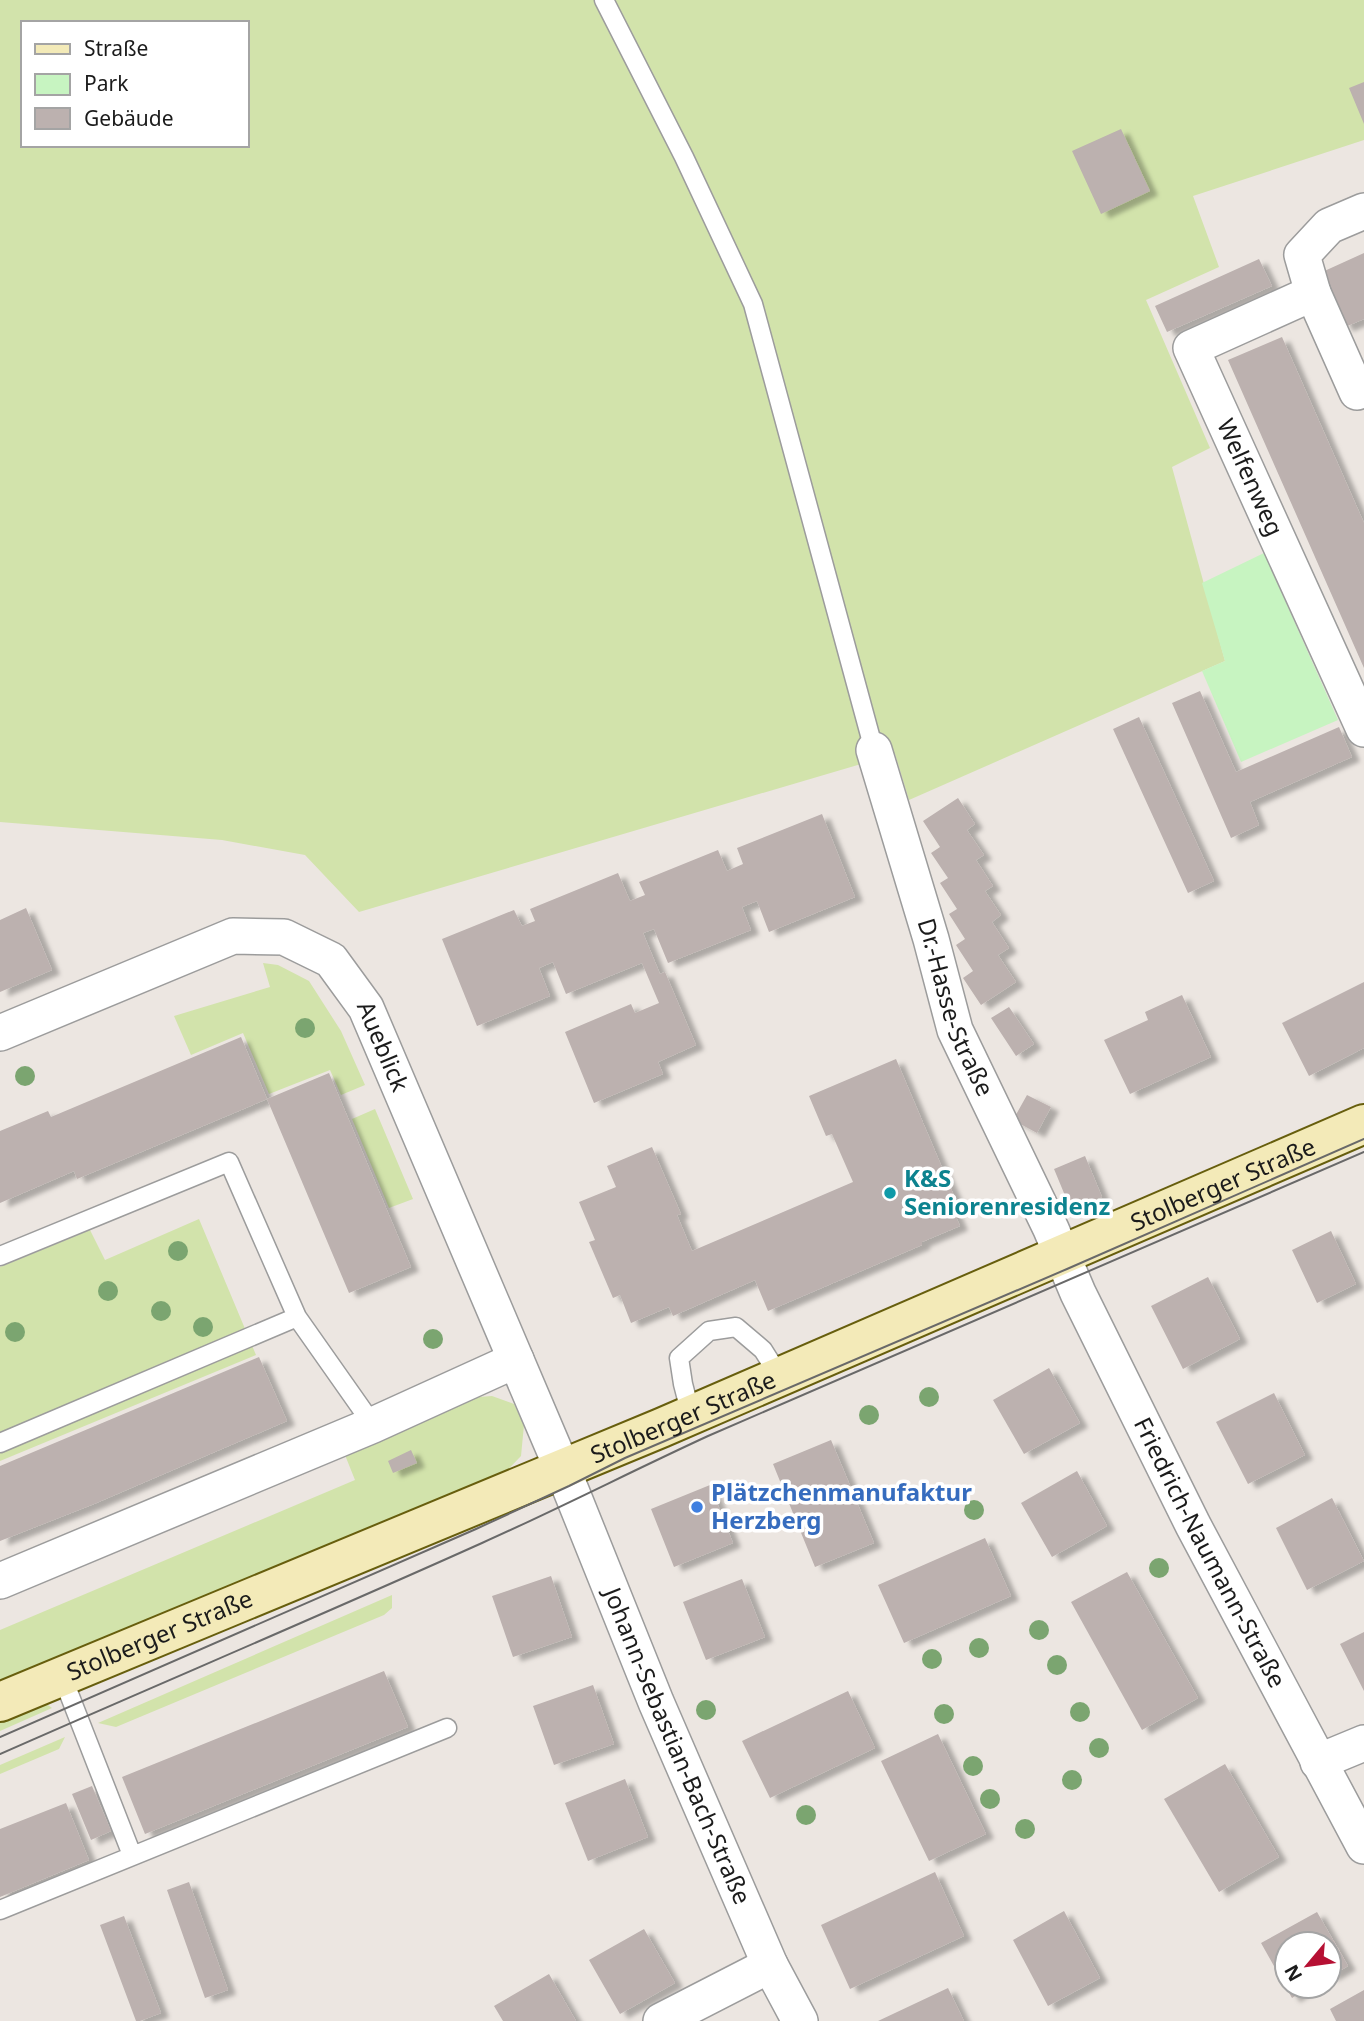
<svg xmlns="http://www.w3.org/2000/svg" width="1364" height="2021" viewBox="0 0 1364 2021" font-family="'Noto Sans',sans-serif">
<style>
.grass{fill:#d2e3ab;fill-rule:evenodd}
.park{fill:#c7f4c1}
.building{fill:#bcb1af;filter:url(#shadow)}
.lines{fill:none;stroke-linecap:round;stroke-linejoin:round}
.service-casing{stroke:#9c9c9c;stroke-width:21}
.minor-casing{stroke:#9c9c9c;stroke-width:38}
.secondary-casing{stroke:#675e0d;stroke-width:42}
.service{stroke:#fff;stroke-width:18}
.minor{stroke:#fff;stroke-width:35}
.secondary{stroke:#f3eab8;stroke-width:38}
.tram{stroke:#696969;stroke-width:2}
.tree{fill:#7ba570}
.culture-dot{fill:#0f9aa8;stroke:#fff;stroke-width:2.5}
.shop-dot{fill:#3f7fe0;stroke:#fff;stroke-width:2.5}
.labels{text-anchor:middle;stroke-width:7;stroke-linejoin:round;paint-order:stroke}
.street-label{font-size:24px;fill:#1b1b1b;stroke:#fff}
.culture-label{font-size:24px;font-weight:bold;fill:#0d838f;stroke:#fff;text-anchor:start}
.shop-label{font-size:24px;font-weight:bold;fill:#366cbe;stroke:#fff;text-anchor:start}
</style>
<defs>
<filter id="shadow"><feDropShadow dx="8" dy="4.5" stdDeviation="2" flood-color="#0004"/></filter>
</defs>
<rect width="100%" height="100%" fill="#ece6e1"/>
<path class="grass" d="M0,0H1364V140L1193,196L1219,267L1146,300L1210,448L1172,467L1225,661L909,800L895,754L359,912L305,855L222,840L0,822ZM23,23H247V145H23Z
M263,963L278,965L309,981L341,1031L365,1085L341,1095L330,1070L269,1094L243,1033L191,1055L174,1016L270,987Z
M375,1109L413,1199L389,1208L352,1119Z
M199,1219L256,1355L0,1461V1267L90,1230L105,1260Z
M492,1396L514,1404L524,1425L521,1456L495,1483L0,1684V1630L355,1480L345,1455L479,1397Z
M392,1595V1608L384,1615L116,1727L98,1723Z
M44,1702L52,1708L0,1731V1721Z
M65,1737L59,1749L0,1774V1765Z"/>
<path class="park" d="M1264,553L1338,720L1241,762L1202,671L1225,661L1202,583Z"/>
<path class="building" d="M1364,82V124L1349,88Z
M1121,129L1150,191L1101,214L1072,151Z
M1364,253V319L1345,327L1320,273Z
M1259,259L1272,286L1167,332L1155,306Z
M1282,337L1364,523V668L1228,360Z
M1200,691L1236,772L1339,727L1352,757L1250,802L1259,825L1231,838L1172,703Z
M1139,717L1214,881L1188,893L1113,729Z
M958,798L975,824L967,830L984,855L976,860L993,886L985,891L1001,915L992,922L1009,948L998,955L1016,982L981,1005L963,978L973,971L956,945L965,939L949,914L957,909L940,883L948,878L931,853L940,847L923,821Z
M822,814L855,897L769,932L757,901L742,907L751,930L668,963L654,929L643,933L660,974L665,972L696,1045L658,1062L663,1074L594,1103L565,1032L631,1004L635,1013L659,1003L642,963L566,994L553,962L539,968L550,996L477,1026L442,939L514,910L522,926L535,921L530,909L618,873L630,901L645,895L639,882L718,850L727,871L743,864L737,848Z
M26,908L52,970L0,992V920Z
M1364,982V1048L1309,1076L1282,1023Z
M1182,995L1211,1057L1130,1094L1104,1040L1148,1020L1145,1012Z
M1009,1007L1034,1044L1016,1056L991,1018Z
M241,1037L267,1099L77,1179L74,1171L0,1203V1131L48,1111L51,1117Z
M896,1059L955,1198L949,1201L960,1226L922,1242V1245L768,1311L755,1280L673,1316L669,1307L631,1323L620,1295L613,1298L589,1242L595,1240L579,1202L616,1187L607,1166L652,1147L681,1214L677,1215L692,1251L853,1182L832,1134L826,1136L809,1096Z
M329,1073L411,1267L349,1293L267,1099Z
M1027,1095L1051,1107L1037,1133L1013,1120Z
M1085,1156L1102,1197L1094,1200L1096,1205L1081,1212L1079,1207L1071,1210L1054,1169Z
M1331,1231L1356,1284L1317,1303L1292,1250Z
M1208,1277L1240,1339L1183,1369L1151,1306Z
M259,1357L287,1421L94,1504L0,1541V1466Z
M1049,1368L1080,1423L1024,1454L993,1400Z
M1274,1393L1305,1455L1248,1484L1216,1422Z
M831,1440L874,1543L815,1567L773,1464Z
M411,1450L417,1463L393,1473L388,1461Z
M1077,1471L1107,1526L1052,1557L1021,1503Z
M710,1485L733,1543L674,1567L651,1509Z
M1332,1498L1364,1561L1307,1590L1276,1528Z
M985,1538L1011,1596L904,1643L878,1585Z
M1127,1572L1198,1698L1142,1730L1071,1602Z
M551,1576L572,1637L513,1657L492,1596Z
M742,1579L765,1637L706,1660L683,1602Z
M1364,1632V1691L1340,1644Z
M384,1671L408,1727L145,1834L122,1777Z
M593,1685L614,1744L554,1765L533,1706Z
M848,1691L875,1748L770,1798L742,1741Z
M938,1734L986,1834L929,1861L881,1761Z
M1225,1764L1279,1857L1219,1892L1164,1799Z
M625,1779L648,1837L588,1861L565,1803Z
M92,1786L111,1831L91,1840L72,1794Z
M66,1803L89,1860L0,1897V1829Z
M935,1872L964,1936L850,1989L821,1925Z
M189,1882L228,1990L205,1998L167,1890Z
M1064,1911L1100,1978L1048,2006L1013,1940Z
M1317,1912L1348,1966L1329,1977V1944H1287V1986H1312L1292,1998L1261,1943Z
M124,1916L161,2013L140,2021H136L100,1925Z
M644,1929L675,1983L620,2014L589,1960Z
M549,1974L576,2021H503L494,2006Z
M948,1988L964,2021H878Z
M1364,1990V2021H1336L1330,2009Z"/>
<g class="lines">
<defs>
<path id="service" d="M604,0L684,157L753,304L874,750
M0,1256L229,1162L297,1317L373,1425
M691,1415L683,1384L679,1358L709,1331L736,1327L763,1350L780,1377
M0,1443L297,1317
M62,1676L132,1855
M0,1910L447,1728"/>
<g id="minor">
<path id="s1" d="M1313,293L1191,348L1364,729"/>
<path d="M1357,392L1313,293L1302,255L1329,226L1364,211"/>
<path id="s2" d="M874,750L931,939L955,1030L1051,1229L1078,1293L1193,1525L1364,1846"/>
<path id="s3" d="M0,1033L233,936L284,937L331,960L366,1008L562,1468L656,1702L770,1965L800,2021"/>
<path d="M0,1581L373,1425L516,1360"/>
<path d="M1318,1762L1364,1743"/>
<path d="M661,2021L770,1965"/>
</g>
<g id="secondary">
<path id="s4" d="M0,1702L661,1428L1364,1124"/>
</g>
</defs>
<use href="#service" class="service-casing"/>
<use href="#minor" class="minor-casing"/>
<use href="#secondary" class="secondary-casing"/>
<use href="#service" class="service"/>
<use href="#minor" class="minor"/>
<use href="#secondary" class="secondary"/>
<path class="tram" d="M0,1737L476,1529L569,1486L625,1458L1067,1269L1364,1139
M0,1754C161,1683 322,1615 482,1543C558,1509 632,1471 708,1436L1364,1152"/>
</g>
<g class="tree">
<circle cx="305" cy="1028" r="10"/>
<circle cx="25" cy="1076" r="10"/>
<circle cx="178" cy="1251" r="10"/>
<circle cx="108" cy="1291" r="10"/>
<circle cx="161" cy="1311" r="10"/>
<circle cx="203" cy="1327" r="10"/>
<circle cx="15" cy="1332" r="10"/>
<circle cx="433" cy="1339" r="10"/>
<circle cx="929" cy="1397" r="10"/>
<circle cx="869" cy="1415" r="10"/>
<circle cx="974" cy="1510" r="10"/>
<circle cx="1159" cy="1568" r="10"/>
<circle cx="1039" cy="1630" r="10"/>
<circle cx="979" cy="1648" r="10"/>
<circle cx="932" cy="1659" r="10"/>
<circle cx="1057" cy="1665" r="10"/>
<circle cx="706" cy="1710" r="10"/>
<circle cx="1080" cy="1712" r="10"/>
<circle cx="944" cy="1714" r="10"/>
<circle cx="1099" cy="1748" r="10"/>
<circle cx="973" cy="1766" r="10"/>
<circle cx="1072" cy="1780" r="10"/>
<circle cx="990" cy="1799" r="10"/>
<circle cx="806" cy="1815" r="10"/>
<circle cx="1025" cy="1829" r="10"/>
</g>
<circle class="culture-dot" cx="890" cy="1193" r="7"/>
<circle class="shop-dot" cx="697" cy="1507" r="7"/>
<g class="labels">
<g class="street-label">
<text dy="8" stroke="none"><textPath href="#s1" startOffset="276">Welfenweg</textPath></text>
<text dy="8" stroke="none"><textPath href="#s2" startOffset="270">Dr.-Hasse-Straße</textPath></text>
<text dy="8" stroke="none"><textPath href="#s3" startOffset="457">Aueblick</textPath></text>
<text dy="8" stroke="none"><textPath href="#s4" startOffset="1328">Stolberger Straße</textPath></text>
<text dy="8" stroke="none"><textPath href="#s4" startOffset="740">Stolberger Straße</textPath></text>
<text dy="8" stroke="none"><textPath href="#s2" startOffset="873">Friedrich-Naumann-Straße</textPath></text>
<text dy="8" stroke="none"><textPath href="#s4" startOffset="173">Stolberger Straße</textPath></text>
<text dy="8" stroke="none"><textPath href="#s3" startOffset="1216">Johann-Sebastian-Bach-Straße</textPath></text>
</g>
<g class="culture-label">
<text x="904" y="1187">K&amp;S<tspan x="904" dy="28">Seniorenresidenz</tspan></text>
</g>
<g class="shop-label">
<text x="711" y="1501">Plätzchenmanufaktur<tspan x="711" dy="28">Herzberg</tspan></text>
</g>
</g>
<rect x="21" y="21" width="228" height="126" fill="#ffffff" stroke="#a4a4a4" stroke-width="2"/>
<rect x="35" y="44" width="35" height="10" fill="#f3eab8" stroke="#a4a4a4" stroke-width="2"/>
<text x="84" y="56" font-size="21" fill="#1b1b1b">Straße</text>
<rect x="35" y="74" width="35" height="21" fill="#c7f4c1" stroke="#a4a4a4" stroke-width="2"/>
<text x="84" y="91" font-size="21" fill="#1b1b1b">Park</text>
<rect x="35" y="108" width="35" height="21" fill="#bcb1af" stroke="#a4a4a4" stroke-width="2"/>
<text x="84" y="126" font-size="21" fill="#1b1b1b">Gebäude</text>
<g transform="translate(1308 1965) rotate(241)"><circle r="33" fill="#ffffff" stroke="#a4a4a4" stroke-width="2"/>
<path d="M0-5L12 26L0 18L-12 26Z" fill="#b61033"/>
<text y="-10" font-size="19" font-weight="bold" text-anchor="middle" fill="#1b1b1b">N</text>
</g>
</svg>
